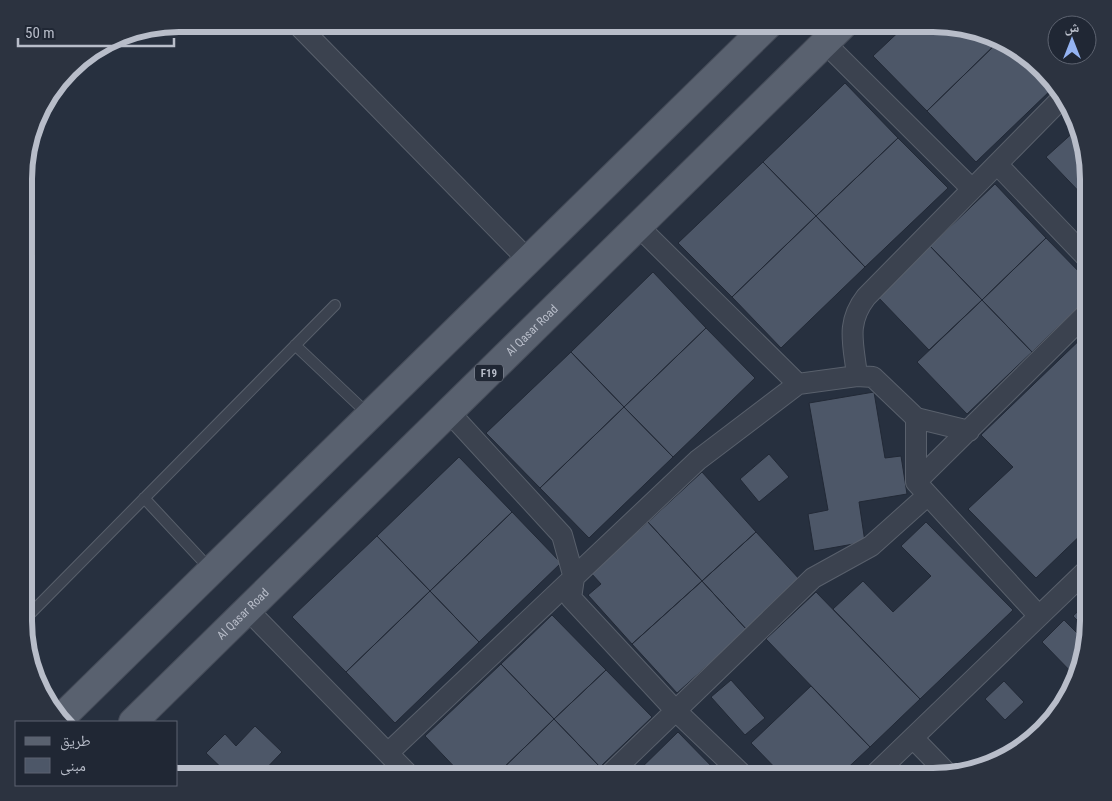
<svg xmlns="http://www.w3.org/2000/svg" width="1112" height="801" viewBox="0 0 1112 801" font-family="'Roboto Condensed','Noto Naskh Arabic',sans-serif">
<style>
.building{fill:#4d5768;stroke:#222936}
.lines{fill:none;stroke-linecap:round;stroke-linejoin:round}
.lane-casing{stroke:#59606c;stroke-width:12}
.street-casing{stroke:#59606c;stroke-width:22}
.primary-casing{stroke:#454b58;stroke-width:30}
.lane{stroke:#3b424f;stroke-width:10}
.street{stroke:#3b424f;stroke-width:20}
.primary{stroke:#59616f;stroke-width:28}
.labels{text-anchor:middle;stroke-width:4.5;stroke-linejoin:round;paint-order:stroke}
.shield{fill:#202734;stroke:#8a909c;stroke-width:1}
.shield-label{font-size:11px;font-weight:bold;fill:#b8bdc9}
.street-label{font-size:12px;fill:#b8bdc9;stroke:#202734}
.rim{fill:none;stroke:#b8bdc9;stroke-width:6}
</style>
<rect width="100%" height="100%" fill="#27303f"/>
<path class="building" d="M907,24H942L992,36L1000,40L927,111L873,56Z
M1000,40L1027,56L1053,88L976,162L927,111Z
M845,83L898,138L816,216L763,162Z
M1077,129L1088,170V201L1046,157Z
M898,138L948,188L865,267L816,216Z
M763,162L816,216L732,297L678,243Z
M995,184L1046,238L982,300L930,246Z
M816,216L865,267L781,348L732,297Z
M1046,238L1088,281V298L1032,352L982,300Z
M930,246L982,300L929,350L877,296Z
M653,272L706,328L624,407L571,352Z
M982,300L1032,352L967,414L917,362Z
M706,328L755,378L673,457L624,407Z
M1088,332V528L1036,578L968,509L1013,467L981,435Z
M571,352L624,407L540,488L486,433Z
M874,392L885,458L901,456L907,494L859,502L865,542L814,551L808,514L828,510L809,403Z
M624,407L673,457L589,538L540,488Z
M769,454L789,477L759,502L740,479Z
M459,457L512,512L430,591L377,536Z
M702,472L756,532L702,581L648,522Z
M512,512L561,563L479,642L430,591Z
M648,522L702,581L632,644L588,595L601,584L591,573Z
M926,522L1013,610L920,699L833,609L863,581L893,612L931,576L901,546Z
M756,532L801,581L747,630L702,581Z
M377,536L430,591L346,672L292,617Z
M702,581L747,630L677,693L632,644Z
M430,591L479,642L395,723L346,672Z
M816,592L920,699L870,747L766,639Z
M1088,602V631L1073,616Z
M552,615L606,670L554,719L501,664Z
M1064,620L1086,642L1077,678L1042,642Z
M501,664L554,719L494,777H464L425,736Z
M606,670L652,717L600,767L554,719Z
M731,680L765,718L745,735L711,697Z
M1004,681L1024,702L1005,720L985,699Z
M811,686L870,747L838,777H784L751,743Z
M554,719L600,767L589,777H494Z
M255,726L282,752L258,777H231L206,753L225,734L236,746Z
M678,732L722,777H632Z
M920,766L931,777H908Z"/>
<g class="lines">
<defs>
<path id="lane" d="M295,345L369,415
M144,498L212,571
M25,619L335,305"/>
<path id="street" d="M297,24L528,260
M825,43L972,189
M997,164L1088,259
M638,226L798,384
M857,376C854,345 845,324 866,297L1062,98
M449,412L562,535L574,578L571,598L675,710L745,777
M916,418L969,431
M916,482L1088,312
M248,610L411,777
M913,738L948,774
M388,753L698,460L798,384L857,376L873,377L916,418V482L1039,616
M607,777L813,578L871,546L928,495
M872,777L1088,569"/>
<g id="primary">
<path d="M61,718L769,24"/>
<path id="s1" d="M133,722L844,24"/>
</g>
</defs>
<use href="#lane" class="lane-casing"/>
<use href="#street" class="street-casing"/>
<use href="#primary" class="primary-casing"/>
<use href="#lane" class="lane"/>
<use href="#street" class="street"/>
<use href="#primary" class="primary"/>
</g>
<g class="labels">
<rect class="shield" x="475" y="364.5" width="28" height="17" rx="4"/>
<g class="shield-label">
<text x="489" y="377">F19</text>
</g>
<g class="street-label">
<text dy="4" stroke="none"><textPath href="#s1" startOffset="559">Al Qasar Road</textPath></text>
<text dy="4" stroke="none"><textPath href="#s1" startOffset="154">Al Qasar Road</textPath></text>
</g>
</g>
<path d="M0 0H1112V801H0ZM179 32H933A147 147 0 0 1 1080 179V621A147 147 0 0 1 933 768H179A147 147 0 0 1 32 621V179A147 147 0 0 1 179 32Z" fill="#2c3340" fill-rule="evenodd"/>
<path class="rim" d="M179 32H933A147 147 0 0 1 1080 179V621A147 147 0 0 1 933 768H179A147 147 0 0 1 32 621V179A147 147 0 0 1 179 32Z"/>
<rect x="15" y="721" width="162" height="65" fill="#202734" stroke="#5d6370"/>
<rect x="25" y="737" width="25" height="8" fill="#59616f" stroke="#5d6370"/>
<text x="60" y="746" font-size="15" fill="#b8bdc9">طريق</text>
<rect x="25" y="758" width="25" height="15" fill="#4d5768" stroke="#5d6370"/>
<text x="60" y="771" font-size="15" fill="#b8bdc9">مبنى</text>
<g transform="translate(1072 40)"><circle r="24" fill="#202734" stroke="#5d6370"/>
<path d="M0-4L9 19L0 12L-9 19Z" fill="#94b3f2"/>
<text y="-8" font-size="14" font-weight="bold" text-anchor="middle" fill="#b8bdc9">ش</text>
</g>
<path d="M18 38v8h156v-8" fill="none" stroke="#b8bdc9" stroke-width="2.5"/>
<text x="25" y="38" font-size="15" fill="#b8bdc9" stroke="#202734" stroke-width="4" paint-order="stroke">50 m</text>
</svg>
